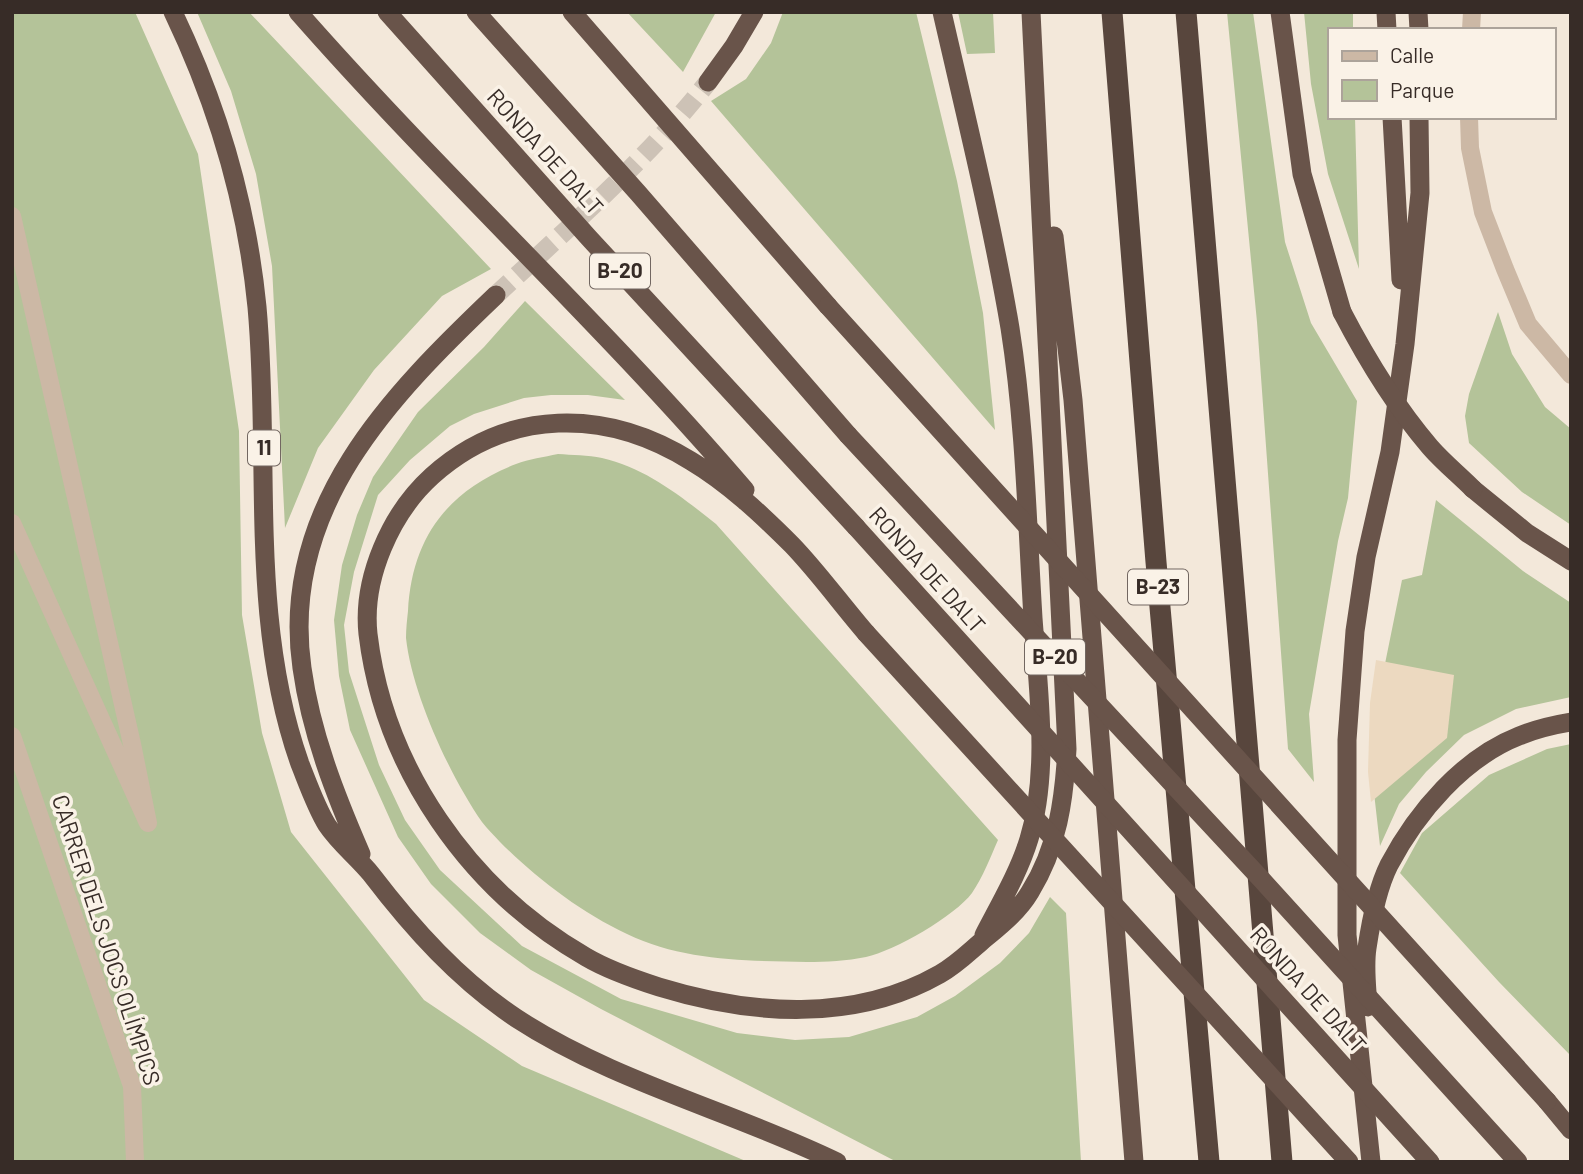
<svg xmlns="http://www.w3.org/2000/svg" width="1583" height="1174" viewBox="0 0 1583 1174" font-family="Barlow,sans-serif">
<style>
.green{fill:#b4c399}
.plaza{fill:#ecd9c0}
.lines{fill:none;stroke-linecap:round;stroke-linejoin:round}
.trunk-tunnel{stroke:#cdc2b6;stroke-width:19;stroke-dasharray:19 10;stroke-linecap:butt}
.service{stroke:#ccb8a5;stroke-width:18}
.pedestrian{stroke:#ccb8a5;stroke-width:18}
.tertiary{stroke:#ccb8a5;stroke-width:18}
.trunk{stroke:#69544a;stroke-width:19}
.motorway{stroke:#58463d;stroke-width:21}
.trunk-bridge{stroke:#69544a;stroke-width:19}
.labels{text-anchor:middle;stroke-width:7;stroke-linejoin:round;paint-order:stroke}
.shield{fill:#faf2e7;stroke:#726761;stroke-width:2}
.shield-label{font-size:21px;font-weight:bold;fill:#372c27}
.street-label{font-size:23px;fill:#372c27;stroke:#faf2e7}
</style>
<rect width="100%" height="100%" fill="#f3e8da"/>
<path class="green" d="M12,12H135L198,154L239,431L242,615L262,733L291,832L424,1000L522,1066L748,1162H12Z
M197,12H249L491,269L442,296L374,370L318,448L285,528L272,266L256,174L231,91Z
M627,12H716L683,72Z
M783,12H916L957,181L983,313L995,430L711,101L746,79L771,43Z
M958,12H993L995,53L967,54Z
M1227,12H1253L1285,242L1311,323L1357,401L1348,498L1338,541L1309,714L1314,782L1288,749L1257,322Z
M1304,12H1353V30H1329V117H1355L1359,269L1328,174L1311,84Z
M525,301L625,400L588,395H551L524,398L474,414L450,426L410,460L378,495L354,572L344,625L349,672L379,765L405,820L440,870L522,946L621,999L737,1033L795,1040L849,1037L917,1017L955,996L1000,963L1029,933L1050,897L1066,913L1081,1162H897L601,1009L531,970L480,933L431,884L398,837L350,730L339,676L334,620L342,565L357,515L373,477L418,412L484,347Z
M1498,312L1512,354L1545,407L1571,429V525L1522,492L1469,443L1465,416L1469,394Z
M558,454C572,455 588,455 602,458C646,468 682,497 716,524L998,840C990,858 983,877 972,893C955,916 894,951 866,957C847,961 826,962 807,962C746,961 683,961 627,934C580,912 536,878 500,842C494,835 487,829 482,822C450,776 412,694 406,638C406,629 407,620 408,611C412,538 447,491 516,464C529,459 544,457 558,454Z
M1436,500L1523,571L1571,603V697L1516,709L1464,735L1426,772L1399,804L1380,846L1371,766L1375,713L1402,580L1422,575Z
M1571,744V1056L1499,982L1400,873L1422,833L1489,775L1547,749Z"/>
<path class="plaza" d="M1376,660L1454,675L1447,738L1371,802L1368,772L1370,703Z"/>
<g class="lines">
<path class="trunk-tunnel" d="M496,295C569,227 646,161 708,82"/>
<path class="service" d="M12,736L132,1086L135,1162"/>
<path class="pedestrian" d="M12,216L132,744L148,823L12,523"/>
<path class="tertiary" d="M1471,30L1472,12
M1469,117L1470,148L1483,212L1505,269L1528,324L1571,375"/>
<path class="trunk" d="M173,12C217,104 247,205 257,307C271,459 248,618 300,764C308,784 316,807 327,825C339,843 357,857 371,874C413,929 459,980 516,1018C614,1082 732,1111 837,1162
M298,12C442,176 603,324 745,490
M387,12L589,238L856,527
M476,12L638,193L848,435
M572,12L828,306
M942,12C966,117 992,222 1010,328C1025,423 1027,521 1033,618C1038,688 1050,771 1029,839C1019,872 1000,904 984,935
M1280,12L1302,174L1342,312
M1386,12L1387,30
M1418,12L1419,30
M708,82L734,46L754,12
M1392,117L1401,280
M1054,236L1073,400L1134,1162
M1473,489L1527,533L1571,561
M866,633C841,604 818,572 792,545C762,515 728,483 691,461C606,408 508,408 432,476C391,513 362,578 368,634C384,768 469,890 586,957C608,970 634,979 659,987C750,1015 854,1023 940,974C956,965 968,953 982,941C1000,926 1018,912 1030,892C1058,847 1064,800 1067,749L1031,12
M361,854C335,794 311,733 302,668C279,508 391,395 496,295
M1368,1007C1367,988 1364,967 1367,948C1371,921 1377,889 1389,865C1417,812 1463,758 1519,736C1536,729 1553,725 1571,722
M1547,1101L1571,1130
M1371,1162L1347,935V740L1355,631L1366,557L1390,452L1405,344L1420,193L1419,117"/>
<path class="motorway" d="M1112,12L1156,562L1209,1162
M1186,12L1282,1162"/>
<path class="trunk-bridge" d="M828,306L1547,1101
M1342,312C1367,360 1395,406 1430,447C1443,462 1459,475 1473,489
M848,435L1262,880L1518,1162
M856,527L1430,1162
M866,633L1349,1162"/>
</g>
<g class="labels">
<g class="shield">
<rect x="590" y="253.5" width="60" height="35" rx="5"/>
<rect x="248" y="430.5" width="32" height="35" rx="5"/>
<rect x="1128" y="569.5" width="60" height="35" rx="5"/>
<rect x="1025" y="639.5" width="60" height="35" rx="5"/>
</g>
<g class="shield-label">
<text x="620" y="278">B-20</text>
<text x="264" y="455">11</text>
<text x="1158" y="594">B-23</text>
<text x="1055" y="664">B-20</text>
</g>
<g class="street-label">
<text transform="translate(545 152) rotate(48)" y="8">RONDA DE DALT</text>
<text transform="translate(927 570) rotate(48)" y="8">RONDA DE DALT</text>
<text transform="translate(106 940) rotate(72)" y="8">CARRER DELS JOCS OLÍMPICS</text>
<text transform="translate(1308 990) rotate(48)" y="8">RONDA DE DALT</text>
</g>
</g>
<rect width="1583" height="1174" fill="none" stroke="#372c27" stroke-width="28"/>
<rect x="1328" y="28" width="228" height="91" fill="#faf2e7" stroke="#aca39a" stroke-width="2"/>
<rect x="1342" y="51" width="35" height="10" fill="#ccb8a5" stroke="#aca39a" stroke-width="2"/>
<text x="1390" y="63" font-size="21" fill="#372c27">Calle</text>
<rect x="1342" y="80" width="35" height="21" fill="#b4c399" stroke="#aca39a" stroke-width="2"/>
<text x="1390" y="98" font-size="21" fill="#372c27">Parque</text>
</svg>
